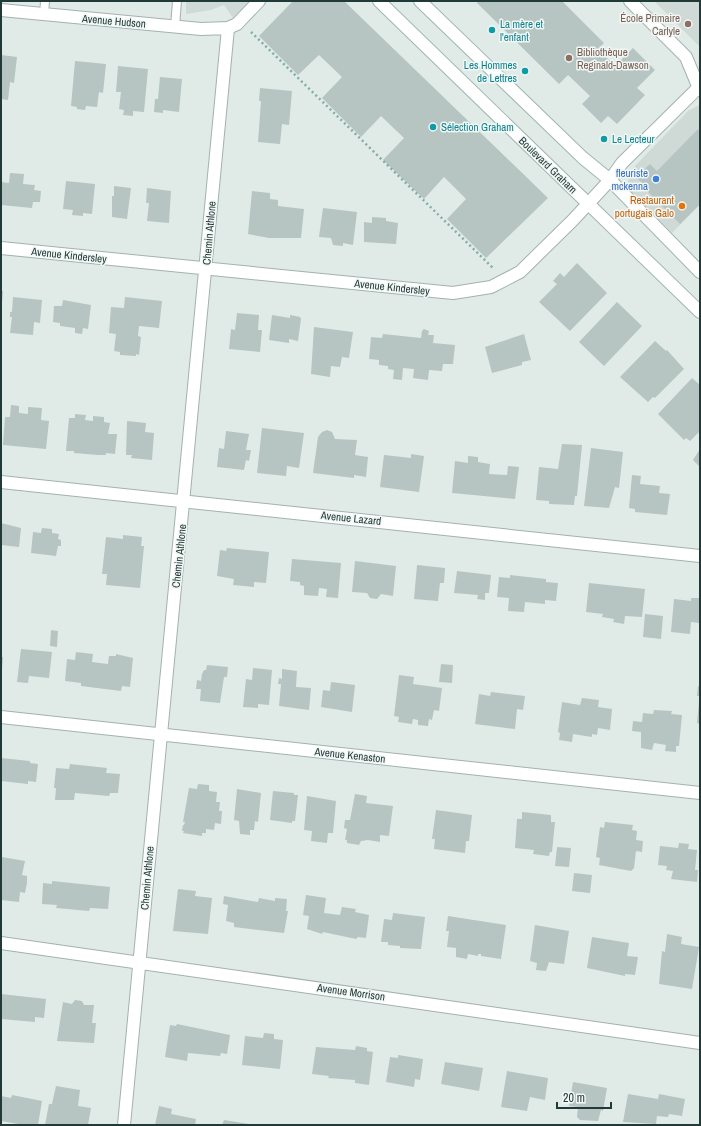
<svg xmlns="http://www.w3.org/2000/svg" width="701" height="1126" viewBox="0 0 701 1126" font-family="'Archivo Narrow',sans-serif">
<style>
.built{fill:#cfdad7}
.building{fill:#b6c5c1}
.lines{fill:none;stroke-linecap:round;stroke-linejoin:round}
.lane-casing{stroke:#a3b2af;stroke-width:10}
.street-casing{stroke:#a3b2af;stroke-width:14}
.secondary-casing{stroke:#a0b6b1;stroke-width:14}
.path{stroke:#82ada6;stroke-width:2.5;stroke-dasharray:2 3;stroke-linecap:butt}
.lane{stroke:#fff;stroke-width:8}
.street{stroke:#fff;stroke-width:12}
.secondary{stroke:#fff;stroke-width:12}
.education-dot{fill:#8d6e63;stroke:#f1f7f5;stroke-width:1.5}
.culture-dot{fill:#0f9aa8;stroke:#f1f7f5;stroke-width:1.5}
.shop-dot{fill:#3f7fe0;stroke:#f1f7f5;stroke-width:1.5}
.food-dot{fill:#e8710a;stroke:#f1f7f5;stroke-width:1.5}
.labels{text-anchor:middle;stroke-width:3;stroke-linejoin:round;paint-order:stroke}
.education-label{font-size:11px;fill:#785e54;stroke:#f1f7f5;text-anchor:end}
.street-label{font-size:11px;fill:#223a37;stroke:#f1f7f5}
.culture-label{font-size:11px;fill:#0d838f;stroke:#f1f7f5;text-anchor:start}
.shop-label{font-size:11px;fill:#366cbe;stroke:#f1f7f5;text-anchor:end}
.food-label{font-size:11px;fill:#c56008;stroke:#f1f7f5;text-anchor:end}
</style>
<rect width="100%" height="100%" fill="#e0ebe8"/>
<path class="built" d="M186,1H259L237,24L224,5L211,10L186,14Z
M654,1H700V86H698L699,46Z
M700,105V205L672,233L630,191L628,182L633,168L689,110Z"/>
<path class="building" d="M293,1H344L548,198L486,258L447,219L466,199L444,177L424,199L383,160L404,138L381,116L361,137L322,98L342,77L319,55L298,75L259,36Z
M478,1H562L604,43L598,49L615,66L633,48L655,70L637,88L645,95L617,124L608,116L601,123L582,104L590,96L568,75L559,84L477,3Z
M1,55L17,57L14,83L10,82L8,100L1,99Z
M75,61L106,64L103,93L99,92L97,107L86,106L85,110L77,109V107L71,106Z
M118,66L148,69L144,112L133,111V116L123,115L124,110L119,109L121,92H116Z
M160,77L182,79L179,112L163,110V113L154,112L155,99H158Z
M260,88L292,91L289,125L282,124L280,144L258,142L261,101H259Z
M698,129L700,132V204L680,224L643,187L644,185L636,177L650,164L657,171Z
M10,173L24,174L23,184L35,185L34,190L41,191L40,202H33L32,208L1,205V182L9,183Z
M66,181L95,184L92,214L83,213V216L72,215L73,210L63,209Z
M114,186L131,188L127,219L112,217V196H114Z
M147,188L171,191L169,223L147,221L149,203H146Z
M252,191L270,193V199L278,200V206L304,209L301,238H269L248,234Z
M323,208L357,212L353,245L343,243V246L333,245L331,238L319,237Z
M372,217L386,218V221L398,223L396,244L364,242V222L372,223Z
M577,263L607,293L570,331L539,302L557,284L553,281L560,273L564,277Z
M1,291H3L2,303H1Z
M13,297L42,300L40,323L34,322L33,335L10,333L12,317H10V312H12Z
M125,297L162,301L159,328L139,326L138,336L141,337L139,355L136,354V356L120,355V352L114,351L116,334L109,333L111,307L124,308Z
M63,300L91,305L88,329L83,328L82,334L75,333V328L60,326V323L53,322L54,306H62Z
M617,302L642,326L604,366L579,342Z
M237,313L259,315L258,330H262L260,352L229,349L231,329L235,330Z
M272,315L290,318V315L300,317L301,319L298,341L289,339V343L269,340Z
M314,327L353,332L349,358L342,357L340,367L331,366L330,377L311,374Z
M424,329L429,331L428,335H434L433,343L455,345L453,364H443L442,371L429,370L428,380L413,378L414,369L403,368L402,380L393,379L394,370L388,369V366L379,365V360L369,359L371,337L382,338L383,334L421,338L422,331Z
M524,334L531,360L522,362V365L492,373L485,347Z
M655,341L666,351L667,350L684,369L655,398L653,397L648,402L620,377Z
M692,378L700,385V431L690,441L686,438L684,440L658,414Z
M11,405L19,406V413L28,414V407L42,408L41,420L49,421L46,449L3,445L5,417H10Z
M75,414L86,415L85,420L93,421V416L104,417V422L110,423L108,434H117L115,454L106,453V455H98L74,453V451H66L69,418H75Z
M127,421L146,423L145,432L154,433L152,460L131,458L132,455H126Z
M262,428L304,433L299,468L287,466L286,476L257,473Z
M327,430L332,432L335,439L357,440L355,455L368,457L366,477L354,475V478L313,473L318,437L322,432Z
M226,431L249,434L246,450H251L249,461L246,460L244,470L217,467L219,448L224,449Z
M562,444L582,445L577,496H575L574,505L549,504V501L536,500L539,467L558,469Z
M591,448L623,452L619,488L615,487L609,508L584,506Z
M700,449V467L693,460Z
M411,454L424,456L419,492L380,487L384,455L411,458Z
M468,456L478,457V462L490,464L489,474L507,475L508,466L519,467L515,499L452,493L455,461L468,463Z
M632,475L641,476L640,484L660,486L659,493L670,494L667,515L635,512V509L629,508Z
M1,523L21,528L19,547L1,545Z
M42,528L52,529V533L59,534L58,539L61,540V546H58L56,556L31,553L33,532L41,533Z
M123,535L142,537L141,546H144L140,588L106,585L107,574H102L106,537L123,539Z
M227,548L269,552L266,583L254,582V587L233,585L234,579L217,576L220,550L226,551Z
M292,559L341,563L338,598L326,597L327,589L319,588L318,596L304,595V586L300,585V582L290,581Z
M355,561L396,566L393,596L381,594L377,599L370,598L367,593L352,592Z
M417,565L445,568L444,583H440L438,601L414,599Z
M457,571L491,575L489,593H485V600L477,599L478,595L454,593Z
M510,575L546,579V582L558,583L556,601L545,600V604L525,602L524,612L508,611L509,598L497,597L499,577L510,578Z
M589,583L645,589L642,617L625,616L624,624L613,622L614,619L602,617L603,614L586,612Z
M691,598H700V623L691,622L690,634L671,632L674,599L691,601Z
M645,614L663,616L661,639L643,637Z
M51,630L58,631L57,647L50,646Z
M21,649L52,652L49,678L29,676L28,683L17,682Z
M76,652L93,654L92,662L108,664L109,656H116V654L133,658L130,687L122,686L121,691L81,686V683L65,681L67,659L75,660Z
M1,657H3L2,670H1Z
M441,664L453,665L452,683L439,682Z
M207,665L228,667L227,677H224L220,703L200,701L201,689H196L197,680L201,681L202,674L204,670H206Z
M253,668L272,670L269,705L258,704V708L243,707L246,679L252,680Z
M282,669L297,671L296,687L311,688L309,710L279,706L281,684H278L279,678L282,679Z
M399,675L414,677L413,684L442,688L439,711L434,710L432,720L429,719L428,726L418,725V720L413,719L412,724L398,722L399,717L394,716Z
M331,682L355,685L352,712L321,707L323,690L330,691Z
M698,686L700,687V696H697Z
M491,692L525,696L523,710L517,709L515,729L475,724L479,694L490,696Z
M582,698L599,700L598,707L612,709L610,730L598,728L597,735L592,734V737L573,734L572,742L559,740L560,733L558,732L562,702L580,705Z
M699,701L700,702V724L697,723Z
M654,710L672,711L671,714L682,715L679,746H676V752L665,751L666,745L654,743L652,750L641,748V732L632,731L633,721L642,722L643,713L653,714Z
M1,758L30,761V763L38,764L36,782L28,781V784L1,781Z
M70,764L107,768L106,773L120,774L118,793H110L109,796L75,793L74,800H55L56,788H54L56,768L69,769Z
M198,784L209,785V791L217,792L216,802H220L219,811H222L221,824L215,823L214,830L206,829V833H202V836L183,833L184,831H182L183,825H184L185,822H183L189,788L197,789Z
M237,789L261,793L258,822L255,821L254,830H250V835L240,834L239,821L234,820Z
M273,791L294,793V795H298L295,821H292V823L270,820Z
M355,794L367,796L366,803L393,806L389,836L380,835V842L368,840L361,841L359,845L347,843V840H345L347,829L344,828L345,820H350Z
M307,796L336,801L333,833H328L327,843L311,841L312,831L304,830Z
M436,810L472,815L469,841H466L465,853L434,849L435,839H432Z
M522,812L551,815V822H555L552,852H550L549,856L533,854L534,850L515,848L517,819H522Z
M605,822L633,825L632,830L637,831L636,840L643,841L642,852L636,851L634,868L631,871L599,865L600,858L596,857L600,827L604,828Z
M679,843L689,844L688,849L697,850L695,870H698L697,882L671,879L673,871L666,870L667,866L658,865L660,846L678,848Z
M557,847L571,848L569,867L555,866Z
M2,857L25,861L22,875L27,876V883L25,893L20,892L19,902L1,900Z
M574,873L592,875L590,893L572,891Z
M52,881L110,887L108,909L90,908L89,911L56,908L57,905L42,904L43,883L52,884Z
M178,889L196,891L195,896L212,898L208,934L173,931Z
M306,895L326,898L324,913L340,915L342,907L356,909L355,912L369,915L366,938L358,937L356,939L323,932L322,934L307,929L309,916L303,915Z
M224,896L258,902L259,898L275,901V898L287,899L286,911H288L284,933L234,927V923L226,921L228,905L223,904Z
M393,913L425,917L421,949L400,948V946L388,945V942H381L384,919L392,920Z
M448,916L506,925L501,959L481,956V954H478V956L468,954L467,959L456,957V948L447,947L449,931H446Z
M535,925L569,931L564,964L549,962L546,971L536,970L537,963L530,961Z
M667,934L682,937L681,944L699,947L692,989L659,984L662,951L665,952Z
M592,937L629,943L627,956L638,957L635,975L625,974V976L587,968Z
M1,994L46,999L44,1018L35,1017V1022L1,1019Z
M75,1000L82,1001L84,1005H94L92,1023H96L94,1043L57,1041L63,1002L72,1004Z
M177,1024L230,1035L227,1054L221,1053L220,1056L188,1053L187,1061L165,1057L170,1025L176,1026Z
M264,1033L274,1034V1039L283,1040L280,1069L242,1065L245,1036L263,1038Z
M356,1046L367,1048V1051L373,1052L369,1085L355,1083V1080L328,1078L329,1076L312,1074L316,1047L355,1050Z
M398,1055L423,1059L420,1080L415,1079L414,1087L386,1082L390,1057L398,1058Z
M445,1062L483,1068L479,1091L441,1084Z
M507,1071L548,1078L545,1100L530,1097L527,1111L501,1107Z
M573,1082L607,1088L603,1111L601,1110L598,1121L580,1120L577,1117L578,1107L569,1106Z
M56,1086L80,1090L78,1106L91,1108L88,1125H45L49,1104H52Z
M628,1094L658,1099L659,1094L685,1099L682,1116L669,1114L668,1117L657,1116L656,1124L623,1122Z
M12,1095L42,1101L38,1125H24L1,1121V1096L11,1098Z
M159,1106L172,1109L171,1114L196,1119L195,1125H155Z
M224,1120L249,1124V1125H222Z"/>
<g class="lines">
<defs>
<path id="lane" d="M44,15L45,1
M175,27L177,1"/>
<path id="street" d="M630,1L686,57L698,86
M1,10L201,29L228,28
M1,248L453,293L491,287L520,272L573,220L610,180L622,163L700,86
M1,482L700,556
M1,717L700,793
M1,943L700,1043
M124,1125L228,28L237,24L259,1"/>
<path id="secondary" d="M379,1L700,312
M420,1L583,158L610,180L700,272"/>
</defs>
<use href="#lane" class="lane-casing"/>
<use href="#street" class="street-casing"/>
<use href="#secondary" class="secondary-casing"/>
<path class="path" d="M251,32L494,269"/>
<use href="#lane" class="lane"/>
<use href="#street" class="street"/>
<use href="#secondary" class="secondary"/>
</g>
<g class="education-dot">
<circle cx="688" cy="24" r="4"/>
<circle cx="569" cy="58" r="4"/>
</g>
<g class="culture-dot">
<circle cx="492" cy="30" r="4"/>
<circle cx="525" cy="71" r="4"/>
<circle cx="433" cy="127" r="4"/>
<circle cx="604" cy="139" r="4"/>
</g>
<circle class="shop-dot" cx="656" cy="179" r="4"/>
<circle class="food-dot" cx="682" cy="206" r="4"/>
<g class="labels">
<g class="education-label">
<text x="680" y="22">École Primaire<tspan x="680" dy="13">Carlyle</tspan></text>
<text x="577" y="56" text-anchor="start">Bibliothèque<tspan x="577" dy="13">Reginald-Dawson</tspan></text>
</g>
<g class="street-label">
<text transform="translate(114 21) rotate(5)" y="4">Avenue Hudson</text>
<text transform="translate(548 165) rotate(44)" y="4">Boulevard Graham</text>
<text transform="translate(209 233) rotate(-85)" y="4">Chemin Athlone</text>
<text transform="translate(69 255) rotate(6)" y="4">Avenue Kindersley</text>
<text transform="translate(392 287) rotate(6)" y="4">Avenue Kindersley</text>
<text transform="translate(351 518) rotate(6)" y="4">Avenue Lazard</text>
<text transform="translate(179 556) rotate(-84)" y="4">Chemin Athlone</text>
<text transform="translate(350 755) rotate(6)" y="4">Avenue Kenaston</text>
<text transform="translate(147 878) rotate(-85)" y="4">Chemin Athlone</text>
<text transform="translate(351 992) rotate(8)" y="4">Avenue Morrison</text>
</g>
<g class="culture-label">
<text x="500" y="28">La mère et<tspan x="500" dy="13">l'enfant</tspan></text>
<text x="517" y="69" text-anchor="end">Les Hommes<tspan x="517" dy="13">de Lettres</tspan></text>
<text x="441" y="131">Sélection Graham</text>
<text x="612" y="143">Le Lecteur</text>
</g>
<g class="shop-label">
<text x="648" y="177">fleuriste<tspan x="648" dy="13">mckenna</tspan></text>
</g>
<g class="food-label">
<text x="674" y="204">Restaurant<tspan x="674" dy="13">portugais Galo</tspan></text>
</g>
</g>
<rect width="701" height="1126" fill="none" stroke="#223a37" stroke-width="4"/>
<path d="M557 1102v6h54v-6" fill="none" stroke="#223a37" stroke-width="2"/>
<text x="563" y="1102" font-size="12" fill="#223a37" stroke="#f1f7f5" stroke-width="3" paint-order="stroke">20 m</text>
</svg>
